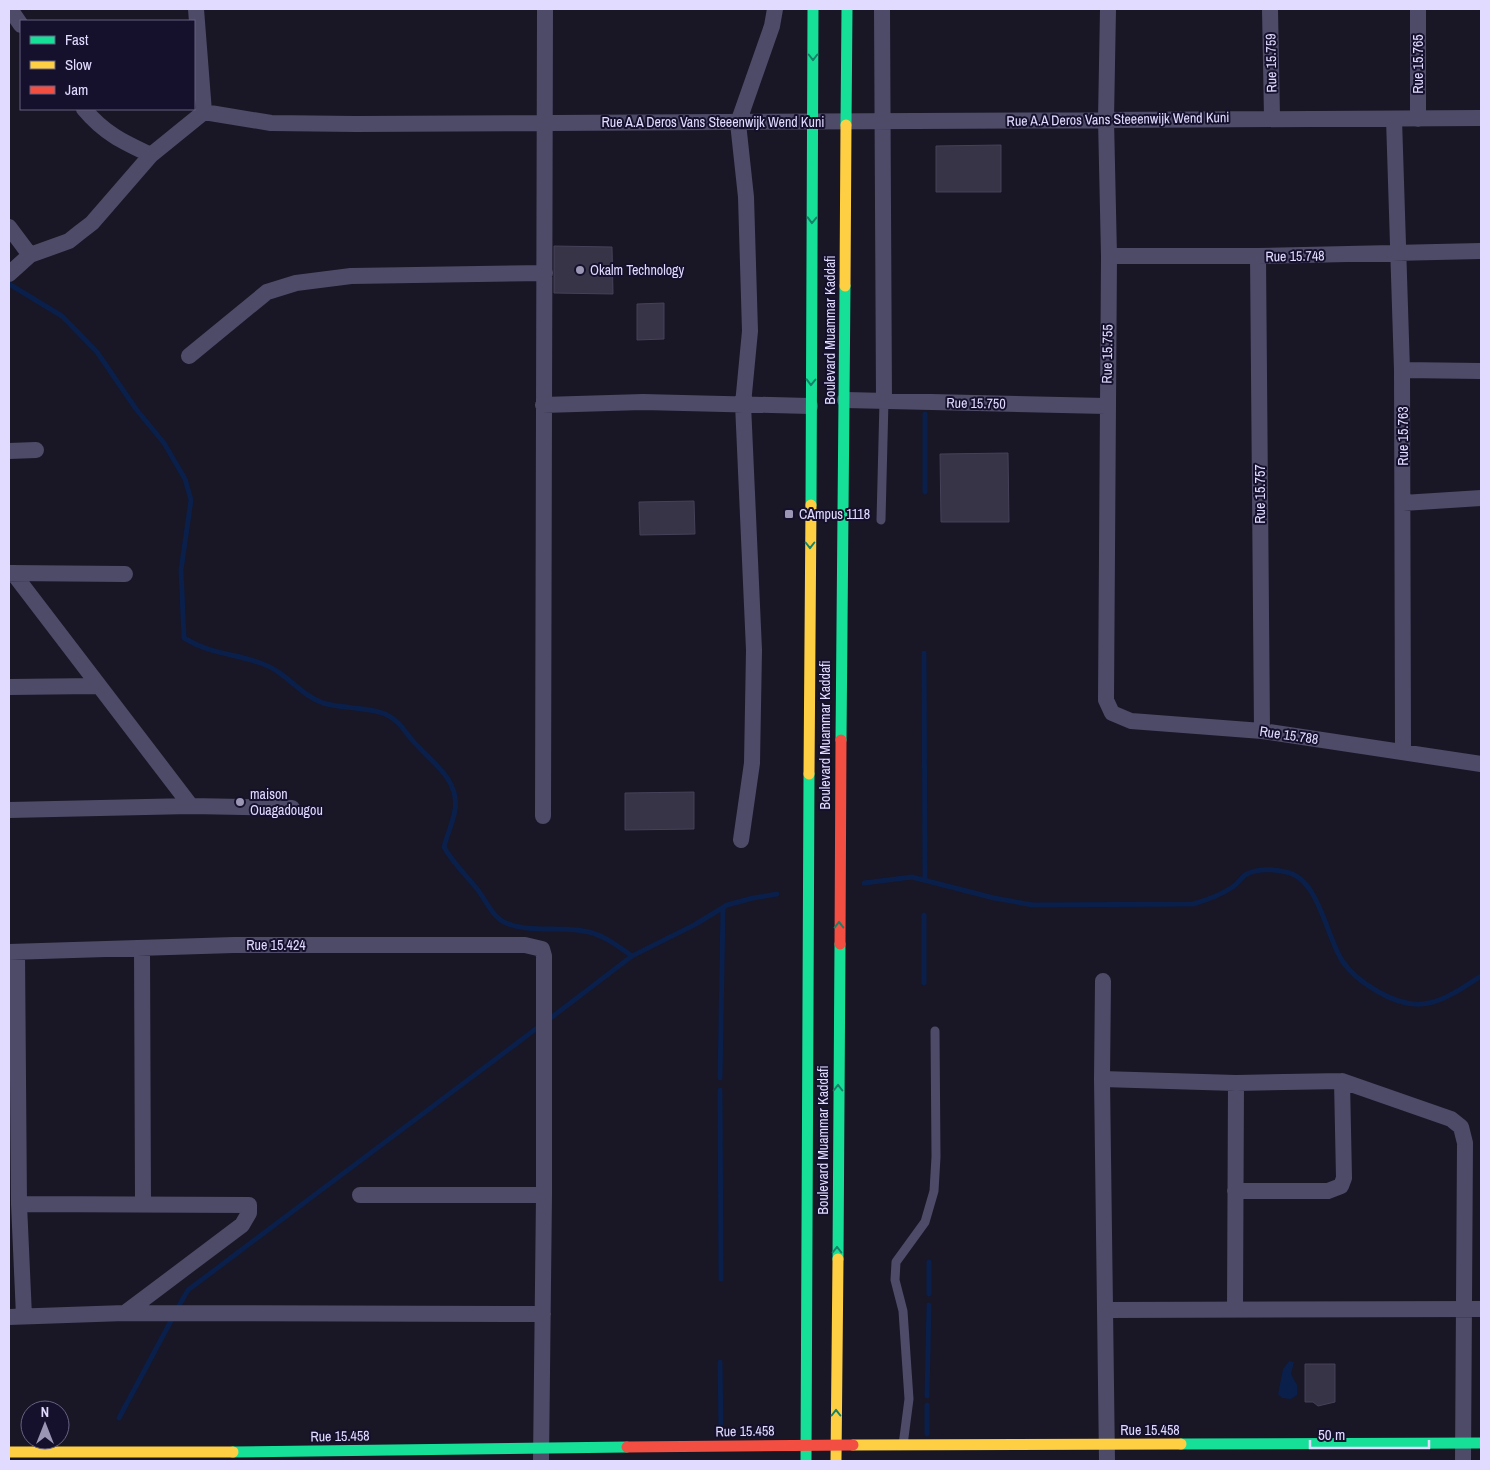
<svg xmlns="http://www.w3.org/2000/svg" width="1490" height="1470" viewBox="0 0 1490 1470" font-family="'Archivo Narrow',sans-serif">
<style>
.water{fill:#0a1f49}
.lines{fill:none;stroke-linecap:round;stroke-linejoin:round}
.stream{stroke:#0a1f49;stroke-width:5}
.building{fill:#383447;stroke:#464158}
.lane{stroke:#4d4b67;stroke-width:9}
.street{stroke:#4d4b67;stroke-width:16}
.fast{stroke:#16e098;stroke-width:11}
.slow{stroke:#ffcf43;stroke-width:11}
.jam{stroke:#f24e42;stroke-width:11}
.oneway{stroke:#168267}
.poi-dot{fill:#9a96b3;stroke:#15102c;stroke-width:2}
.labels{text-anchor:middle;stroke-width:4;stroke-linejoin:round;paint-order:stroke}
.street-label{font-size:14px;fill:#e0dbff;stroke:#15102c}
.poi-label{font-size:14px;fill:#e0dbff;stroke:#15102c;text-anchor:start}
</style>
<rect width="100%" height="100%" fill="#191626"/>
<path class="water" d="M1289,1361L1294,1362L1291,1374L1297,1385V1395L1291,1399L1282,1398L1278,1394L1283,1369Z"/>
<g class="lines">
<path class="stream" d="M9,284L62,316L97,352L136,409L164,443L185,479L191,500L181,570L184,638C212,655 235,653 263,664C286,672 300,695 323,703C342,709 372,707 387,715C400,721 404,731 413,741C430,761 460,779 455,810C453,822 447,835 444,847C453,863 465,874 477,889C486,900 492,917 506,923C532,934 562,925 589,932C605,936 619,947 632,956
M925,414V492
M924,653L925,880
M864,883L912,877L994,898L1033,905L1193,904C1207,900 1219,896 1231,888C1237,885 1240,879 1245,875C1257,868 1273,869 1286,872C1319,878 1326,937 1343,962C1352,975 1363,983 1377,991C1420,1017 1443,1001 1481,976
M924,915V983
M548,1020L632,956L696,924L727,905L753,898L777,894
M720,1078L723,908
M720,1090L721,1279
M929,1294V1262
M177,1309L188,1290L541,1025
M720,1362L721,1431
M927,1396L929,1305
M119,1418L173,1317
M927,1434V1405"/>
</g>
<path class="building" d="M1001,145V192H936V146Z
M554,246L612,247L613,294L554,293Z
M664,303V339L637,340V304Z
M1008,453L1009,522H941L940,454Z
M694,501L695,534L640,535L639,502Z
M694,792V829L625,830V793Z
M1305,1364H1335V1402L1318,1406L1313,1402H1305Z"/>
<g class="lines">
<path class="lane" d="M881,520L884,401
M903,1445L909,1399L903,1311L895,1280L896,1262L925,1222L934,1191L936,1157L935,1031"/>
<path class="street" d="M10,9L21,25
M196,9L204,112
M882,9L884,401
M1108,9L1106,119L1109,256L1106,700L1112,713L1131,721L1262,731L1481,764
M1270,9L1272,118
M1418,9V119
M84,109C104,133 123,142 151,155
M204,112L271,123L356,124L1481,118
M1394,119L1402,370L1403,752
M9,227L30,255
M1109,256H1258L1481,251
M1258,256L1262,731
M9,274L30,255L69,241L79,233L92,223L151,155L204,112
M189,356L267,292L296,283L351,276L545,273
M1402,370L1481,371
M845,400L1106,406
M543,405L643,402L810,406
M9,451L36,450
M1403,503L1481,498
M9,573L125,574
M13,573L191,806
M9,687L97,686
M9,810L191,806L292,808
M543,816L545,9
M741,840L752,763L754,650L743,404L750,331L746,197L738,123L772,26L775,9
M142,948L143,1203
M9,952L234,945H525L542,949L544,956V1195L541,1461
M17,952L19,1204L24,1316
M1103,981L1102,1079L1107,1461
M1102,1079L1236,1083L1342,1081L1451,1119L1461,1127L1465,1143L1463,1461
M1235,1191H1328L1341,1186L1344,1178L1342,1081
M360,1195H544
M19,1204L249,1205V1213L242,1225L125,1313
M1235,1309L1236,1083
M1106,1310L1481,1309
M9,1317L125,1313L543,1314"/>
<path class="fast" d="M846,125L847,9
M811,505L813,9
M841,740L845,286
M838,1259L840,944
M1181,1444L1481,1443
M233,1452L627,1447
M806,1461L809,774"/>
<path class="slow" d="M845,286L846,125
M809,774L811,505
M853,1445L1181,1444
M9,1452H233
M836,1461L838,1259"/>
<path class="jam" d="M840,944L841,740
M627,1447L853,1445"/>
</g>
<defs><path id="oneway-chevron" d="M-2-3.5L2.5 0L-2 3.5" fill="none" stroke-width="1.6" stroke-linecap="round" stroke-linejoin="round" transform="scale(1.25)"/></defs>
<g class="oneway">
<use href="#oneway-chevron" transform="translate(813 57) rotate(90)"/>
<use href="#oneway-chevron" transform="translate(812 220) rotate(91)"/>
<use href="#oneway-chevron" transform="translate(811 382) rotate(91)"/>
<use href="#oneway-chevron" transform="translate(810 545) rotate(90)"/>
<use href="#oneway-chevron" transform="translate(839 925) rotate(-90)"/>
<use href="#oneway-chevron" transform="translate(838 1088) rotate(-90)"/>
<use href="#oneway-chevron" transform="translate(837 1250) rotate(-90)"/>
<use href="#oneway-chevron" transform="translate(836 1413) rotate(-90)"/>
</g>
<g class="poi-dot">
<circle cx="580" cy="270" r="5"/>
<rect x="784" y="509" width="10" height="10" rx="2.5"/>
<circle cx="240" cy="802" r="5"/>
</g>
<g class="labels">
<g class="street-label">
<text transform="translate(1271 63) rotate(-91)" y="5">Rue 15.759</text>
<text transform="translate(1418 64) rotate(-90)" y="5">Rue 15.765</text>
<text transform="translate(1118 119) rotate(-1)" y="5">Rue A.A Deros Vans Steeenwijk Wend Kuni</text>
<text x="713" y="127">Rue A.A Deros Vans Steeenwijk Wend Kuni</text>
<text transform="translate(1295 256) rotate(-1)" y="5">Rue 15.748</text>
<text transform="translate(830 330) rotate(-90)" y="5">Boulevard Muammar Kaddafi</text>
<text transform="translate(1107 354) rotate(-89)" y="5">Rue 15.755</text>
<text transform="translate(976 403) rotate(1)" y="5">Rue 15.750</text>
<text transform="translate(1403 436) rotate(-90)" y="5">Rue 15.763</text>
<text transform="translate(1260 494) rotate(-90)" y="5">Rue 15.757</text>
<text transform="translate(825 735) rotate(-90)" y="5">Boulevard Muammar Kaddafi</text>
<text transform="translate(1289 735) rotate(8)" y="5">Rue 15.788</text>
<text x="276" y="950">Rue 15.424</text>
<text transform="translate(823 1140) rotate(-90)" y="5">Boulevard Muammar Kaddafi</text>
<text x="1150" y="1435">Rue 15.458</text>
<text transform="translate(745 1431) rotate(-1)" y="5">Rue 15.458</text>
<text transform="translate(340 1436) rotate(-1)" y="5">Rue 15.458</text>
</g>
<g class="poi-label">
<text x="590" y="275">Okalm Technology</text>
<text x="799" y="519">CAmpus 1118</text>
<text x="250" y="799">maison<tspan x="250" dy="16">Ouagadougou</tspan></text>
</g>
</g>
<rect width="1490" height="1470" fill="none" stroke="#e0dbff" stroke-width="20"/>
<rect x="20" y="20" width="175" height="90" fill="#15102c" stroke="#666180"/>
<rect x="30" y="36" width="25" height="8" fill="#16e098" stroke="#666180"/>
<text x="65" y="45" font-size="15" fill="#e0dbff">Fast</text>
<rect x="30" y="61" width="25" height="8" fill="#ffcf43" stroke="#666180"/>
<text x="65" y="70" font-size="15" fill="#e0dbff">Slow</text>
<rect x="30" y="86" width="25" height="8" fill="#f24e42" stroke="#666180"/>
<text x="65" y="95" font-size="15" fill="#e0dbff">Jam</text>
<g transform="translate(45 1425)"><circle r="24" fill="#15102c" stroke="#666180"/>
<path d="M0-4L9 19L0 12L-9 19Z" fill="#9a96b3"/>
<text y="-8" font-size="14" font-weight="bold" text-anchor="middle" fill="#e0dbff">N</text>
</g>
<path d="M1310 1440v8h119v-8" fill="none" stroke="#e0dbff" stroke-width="2.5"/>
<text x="1318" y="1440" font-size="15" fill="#e0dbff" stroke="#15102c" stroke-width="4" paint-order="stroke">50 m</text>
</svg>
